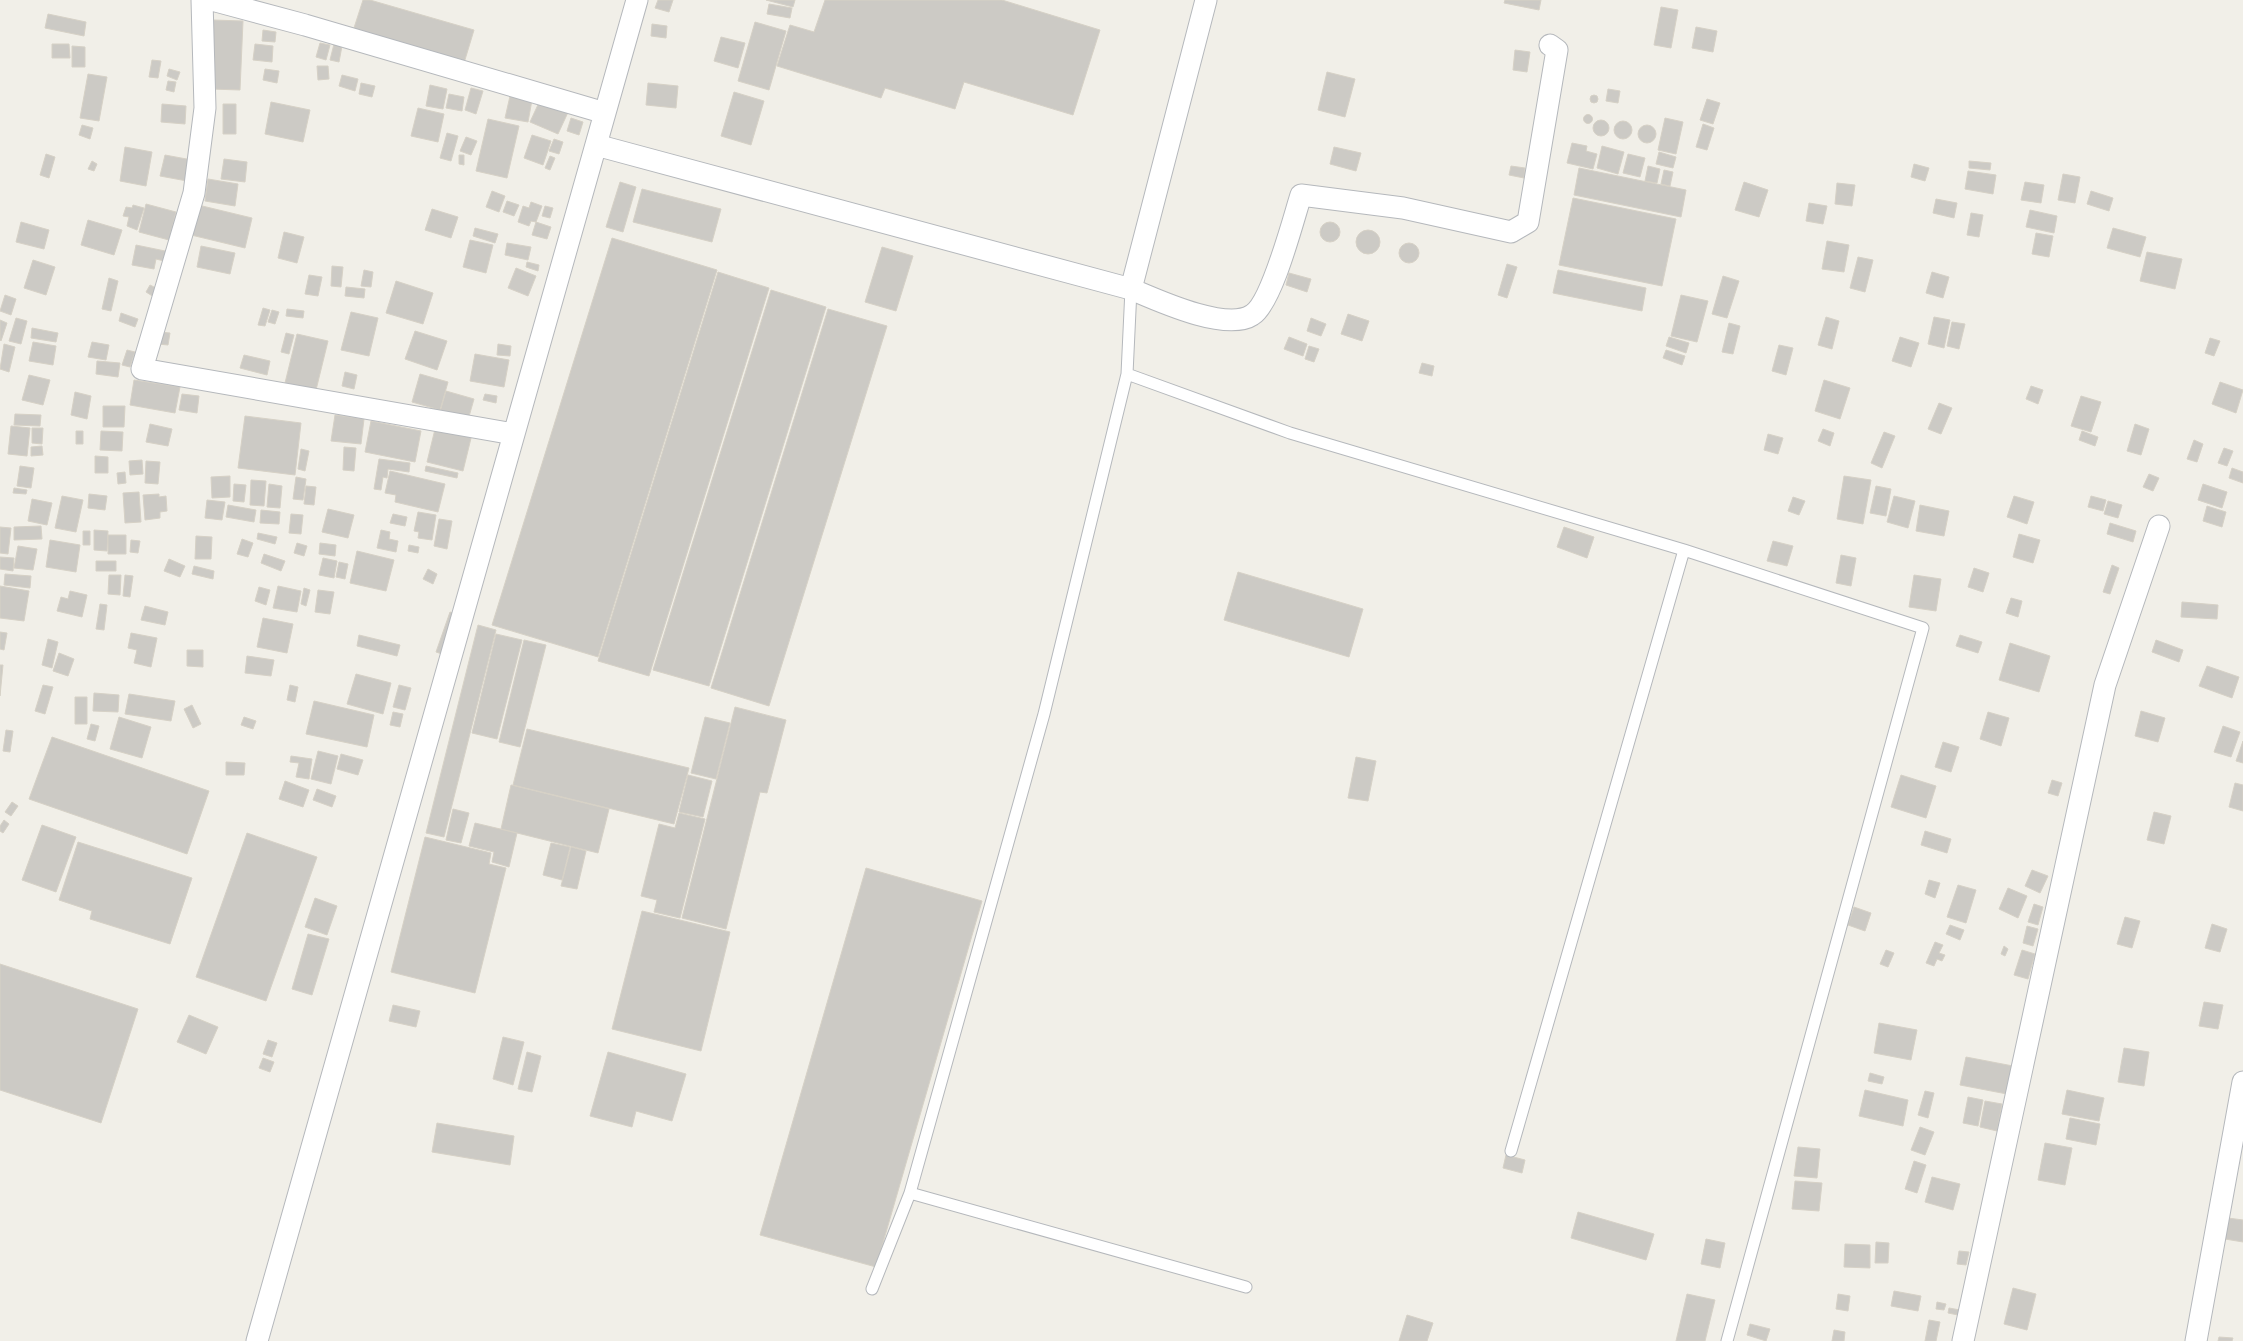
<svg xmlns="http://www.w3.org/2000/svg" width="2243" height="1341" viewBox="0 0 2243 1341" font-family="'Work Sans',sans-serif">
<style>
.building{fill:#cccac5;stroke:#d6d1c6}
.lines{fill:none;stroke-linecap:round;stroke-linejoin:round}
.lane-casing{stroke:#b5b8bc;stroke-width:13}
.street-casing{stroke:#b5b8bc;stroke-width:23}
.lane{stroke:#fff;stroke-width:11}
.street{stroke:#fff;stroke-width:21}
</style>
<rect width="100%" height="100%" fill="#f1efe8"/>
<path class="building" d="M363,0H370L474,30L464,63L353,31Z
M658,0H673L669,12L655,8Z
M766,0H795L793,7Z
M825,0H1002L1100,30L1073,115L964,82L955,109L885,88L881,98L777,66L790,25L814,32Z
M1505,0H1541L1539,10L1504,3Z
M769,4L792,8L790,18L767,14Z
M1661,7L1678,10L1671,48L1654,45Z
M48,14L86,22L84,36L45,28Z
M213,20L243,21L240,90L211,89Z
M755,22L786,31L769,90L738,81Z
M652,24L667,26L666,38L651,36Z
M1696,27L1717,31L1713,52L1692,48Z
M263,30L276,32L275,42L262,41Z
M721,37L745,43L738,68L714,61Z
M320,43L330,45L326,60L316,57Z
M52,44H69L70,58H52Z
M255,44L273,46L272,62L253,60Z
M334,44L342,46L339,62L330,60Z
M72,46L85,47V67H72Z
M1515,50L1530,52L1527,72L1513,70Z
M152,60L161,61L158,78L149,77Z
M317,66H328L329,79L318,80Z
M169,69L180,72L177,80L167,76Z
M265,69L279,71L277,83L263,80Z
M1327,72L1355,79L1345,117L1318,110Z
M88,74L107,77L99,121L80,118Z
M342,75L358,79L355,91L339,86Z
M168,81L176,82L174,92L166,90Z
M361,83L375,86L372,97L359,94Z
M648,83L678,86L676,108L646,105Z
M430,85L447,89L443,109L426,106Z
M471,88L483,91L476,114L465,110Z
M1608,89L1620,91L1618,103L1606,101Z
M734,92L764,101L751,145L721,136Z
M449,94L464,97L462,111L446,108Z
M1590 99a4 4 0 1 1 8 0a4 4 0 1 1-8 0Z
M510,96L532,100L528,122L505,118Z
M542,96L570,108L558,134L530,122Z
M1707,99L1720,103L1713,124L1700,120Z
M271,102L310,110L303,142L265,134Z
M162,104L186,106L185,124L161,122Z
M223,104H236V134H223Z
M418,108L444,114L438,142L411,136Z
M1583.5 119a4.5 4.5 0 1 1 9 0a4.5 4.5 0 1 1-9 0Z
M571,118L583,122L579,135L567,131Z
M1665,118L1683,122L1676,154L1658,150Z
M488,119L519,126L507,178L476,171Z
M1593 128a8 8 0 1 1 16 0a8 8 0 1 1-16 0Z
M1614 130a9 9 0 1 1 18 0a9 9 0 1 1-18 0Z
M1703,124L1714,128L1707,150L1696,147Z
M82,125L93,128L90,139L79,135Z
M1638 134a9 9 0 1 1 18 0a9 9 0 1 1-18 0Z
M447,133L458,136L451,161L440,158Z
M532,135L551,141L543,165L524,158Z
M466,137L477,141L471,155L460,151Z
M554,139L563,142L559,154L549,151Z
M1572,143L1587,146L1586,151L1597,154L1593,169L1567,163Z
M1602,146L1624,152L1618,174L1597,168Z
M125,147L152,152L146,186L120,181Z
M1334,147L1361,153L1356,171L1330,164Z
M1659,152L1676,157L1673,168L1656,164Z
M46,154L55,157L49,178L40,175Z
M1628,154L1645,158L1640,177L1623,173Z
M165,155L192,160L187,181L160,176Z
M459,155H464V165L459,164Z
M550,156L555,158L550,170L545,168Z
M224,159L247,162L245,182L221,179Z
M92,161L97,164L94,171L88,169Z
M1969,161L1991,163L1990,170L1969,168Z
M1914,164L1929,168L1925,181L1911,177Z
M1511,166L1525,168L1524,178L1509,175Z
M1648,166L1660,169L1657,183L1645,181Z
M1579,168L1686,190L1681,217L1574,195Z
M1664,170L1673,172L1670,186L1661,184Z
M1968,171L1996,175L1993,194L1965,189Z
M2063,174L2080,177L2075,203L2058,200Z
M208,179L238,184L235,206L205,201Z
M620,182L636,187L623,232L606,227Z
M1744,182L1768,190L1759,217L1735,210Z
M2025,182L2044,185L2041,203L2021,200Z
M1837,183L1855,185L1852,206L1835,204Z
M642,189L721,209L712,242L633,222Z
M492,191L505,196L499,212L486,207Z
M2091,191L2113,198L2109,211L2087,204Z
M1573,198L1676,219L1662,286L1559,265Z
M1936,199L1957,203L1954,218L1933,213Z
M507,201L519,205L514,216L503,212Z
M531,202L542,206L536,222L531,221L529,226L518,222L523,206L529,208Z
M1809,203L1827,206L1823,224L1806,221Z
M146,204L176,212L169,240L139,232Z
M194,204L252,218L245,248L187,234Z
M133,205L144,208L137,230L127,226L129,217L123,216L126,207L132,208Z
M545,206L553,208L550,218L542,216Z
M432,209L458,217L451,238L425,230Z
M2030,210L2057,216L2054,233L2026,227Z
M1971,213L1983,215L1979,237L1967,235Z
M88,220L122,230L114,255L81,245Z
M1320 232a10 10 0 1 1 20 0a10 10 0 1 1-20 0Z
M21,222L49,230L44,249L16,242Z
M536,222L551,227L547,239L532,235Z
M475,228L498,234L495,243L473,236Z
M2113,228L2146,237L2140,257L2107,248Z
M1356 242a12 12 0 1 1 24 0a12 12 0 1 1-24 0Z
M284,232L304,237L297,263L278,258Z
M2036,233L2053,236L2049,257L2032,254Z
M612,238L717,270L598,657L492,625Z
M470,240L493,245L486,273L463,267Z
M1827,241L1849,245L1844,272L1822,269Z
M1399 253a10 10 0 1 1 20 0a10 10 0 1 1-20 0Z
M507,243L531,247L528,260L505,255Z
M136,245L170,252L168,262L156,259L154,269L132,265Z
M201,246L235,253L230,274L197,267Z
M882,247L913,256L896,311L865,302Z
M2147,252L2182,259L2175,289L2140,281Z
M1858,257L1873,260L1865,292L1850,288Z
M33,260L55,267L46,295L24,288Z
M527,262L539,265L538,271L526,267Z
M1507,264L1517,267L1507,298L1498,295Z
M332,266L343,267L341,287L331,286Z
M516,268L536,276L528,296L508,288Z
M364,270L373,272L371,287L361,286Z
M1558,270L1646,288L1642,311L1553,293Z
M718,272L769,288L649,676L598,661Z
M1932,272L1949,277L1943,298L1926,293Z
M1289,273L1311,279L1307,292L1286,285Z
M309,275L322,277L318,296L305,294Z
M1723,276L1739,281L1727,318L1712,314Z
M109,278L118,281L111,311L102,309Z
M396,281L433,293L423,324L386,313Z
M150,285L158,289L154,297L146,292Z
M346,287L365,289L364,298L345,296Z
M771,290L826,307L709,686L653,670Z
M5,295L16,299L11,315L0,311Z
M1681,295L1708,301L1697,342L1671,336Z
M263,308L270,310L265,326L258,325Z
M287,309L304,311L303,318L286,316Z
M828,309L887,326L769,706L711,688Z
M272,310L279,312L275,324L268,322Z
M351,312L378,318L369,356L341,350Z
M121,313L138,319L135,327L119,321Z
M1348,314L1369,321L1362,341L1341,334Z
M1826,317L1839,321L1832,349L1818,345Z
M1934,317L1950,320L1944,348L1928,344Z
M16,318L27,321L21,344L9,341Z
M1311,318L1326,324L1321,336L1307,331Z
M0,320L7,323L1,341L0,340Z
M1952,322L1965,324L1959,349L1947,346Z
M1729,323L1740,326L1733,354L1722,352Z
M32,328L58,333L56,342L31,338Z
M415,331L447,341L437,370L405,359Z
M160,332L170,333L168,345L158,344Z
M286,333L294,335L289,354L281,352Z
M297,334L328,341L316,390L285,383Z
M1289,337L1307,344L1303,356L1284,349Z
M1669,337L1689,343L1686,353L1666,346Z
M1900,337L1919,343L1911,367L1892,361Z
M2210,338L2220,341L2214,356L2205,353Z
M33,342L56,346L53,365L29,361Z
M92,342L109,345L106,360L88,357Z
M4,344L15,347L9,372L0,369Z
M498,344L511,346L510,356L497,355Z
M1779,345L1793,348L1786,375L1772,371Z
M1309,346L1319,349L1314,362L1305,359Z
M127,350L135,352L130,367L122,365Z
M1666,350L1685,356L1682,365L1663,358Z
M475,354L509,360L504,387L470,381Z
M244,355L270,361L267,375L240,368Z
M97,361L120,363L118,377L96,374Z
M1422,363L1434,366L1432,376L1419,373Z
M345,372L357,375L354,389L342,386Z
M420,374L448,382L440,410L412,402Z
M29,375L50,380L43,405L22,400Z
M134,380L180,387L175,413L130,405Z
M1824,380L1850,388L1840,419L1815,411Z
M2220,382L2243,390L2236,413L2212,404Z
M2031,386L2043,390L2038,404L2026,399Z
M446,391L474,399L468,420L440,412Z
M75,392L91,396L87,419L71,415Z
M182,394L199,396L197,413L179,410Z
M485,394L497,396L496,403L483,400Z
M2081,396L2101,402L2091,432L2071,426Z
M1939,403L1952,408L1941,434L1928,429Z
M103,406H125L124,427H103Z
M15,414L41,415L40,426L14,425Z
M335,415L364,419L361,444L331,441Z
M245,416L301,423L295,475L238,468Z
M371,421L421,431L415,462L365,452Z
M437,421L473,430L463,471L427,462Z
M150,424L172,429L168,446L146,442Z
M2135,424L2149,429L2141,455L2127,451Z
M11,426L30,428L27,456L8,454Z
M32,428H43L42,444L32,443Z
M1823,429L1834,433L1830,446L1818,441Z
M76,431H83V444H76Z
M101,431L123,432L122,451L100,450Z
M2082,431L2098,437L2095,446L2079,440Z
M1884,432L1895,436L1882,468L1871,463Z
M1768,434L1783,438L1778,454L1764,450Z
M2194,440L2203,444L2197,462L2187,459Z
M42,446L43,455L31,456V447Z
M344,447L356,448L354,471L343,470Z
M2224,448L2233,451L2227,466L2218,463Z
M301,449L309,451L305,471L298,469Z
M95,456L108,457V473H95Z
M379,459L410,463L409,472L388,469L387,478L383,477L381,490L374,489Z
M142,460L143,474L130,475L129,461Z
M146,461L160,462L158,484L145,483Z
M20,466L34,468L31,488L17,486Z
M426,466L458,473L457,478L425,471Z
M2232,468L2243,472V483L2229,478Z
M390,471L445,484L438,512L395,502L396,495L385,493Z
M125,472L126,483L118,484L117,473Z
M2149,474L2159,478L2153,491L2143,487Z
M230,476V497L212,498L211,477Z
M1844,476L1871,480L1863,524L1837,519Z
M296,477L306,479L303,500L293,499Z
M251,480L266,481L264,506L250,505Z
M234,484L246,485L244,502L233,501Z
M269,484L282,486L280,508L267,507Z
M2203,484L2227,492L2222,508L2198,500Z
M306,486L316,487L314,505L304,504Z
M1876,486L1891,489L1886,516L1870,513Z
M14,488L27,490L26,494L13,493Z
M139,492L141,522L125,523L123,493Z
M89,494L107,496L105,510L88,508Z
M159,494V497L166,496L167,511L160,512V518L145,520L143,495Z
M62,496L83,500L76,532L55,528Z
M1894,496L1915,501L1908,528L1887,522Z
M2014,496L2034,502L2027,524L2007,517Z
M2091,496L2106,500L2103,511L2088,507Z
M1793,497L1805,501L1799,515L1788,511Z
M32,499L52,503L47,525L28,521Z
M207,500L225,502L222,520L205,518Z
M2108,501L2122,505L2118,518L2104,514Z
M228,505L256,510L254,522L226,517Z
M1920,505L1949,511L1944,536L1916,531Z
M2207,506L2226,512L2222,527L2203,521Z
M328,509L354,515L348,538L322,532Z
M261,510L280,512L279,524L260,523Z
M418,512L436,515L432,540L418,538L419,532L414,531Z
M291,514L303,515L301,534L289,533Z
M393,514L407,517L405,526L390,523Z
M439,519L452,521L447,549L434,546Z
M2110,523L2136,531L2133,542L2107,534Z
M41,526L42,539L14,540V527Z
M0,527L11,528L8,554L0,553Z
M1564,527L1594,537L1587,558L1557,547Z
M94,530L108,531L107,551L94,550Z
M381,530L390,532L389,539L398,541L396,552L377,548Z
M83,531H90V545H83Z
M258,533L277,537L275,544L257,539Z
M2019,534L2040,540L2033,563L2013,557Z
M108,535H126V554H108Z
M196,536L212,537L211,559H195Z
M242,539L253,543L248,557L237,554Z
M50,540L80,545L76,572L46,567Z
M131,540L140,541L138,553L130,552Z
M1773,541L1793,546L1787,566L1767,561Z
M297,543L307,546L304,556L294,553Z
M320,543L336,545L335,556L319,554Z
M409,545L419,547L418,553L408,551Z
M18,546L37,549L33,570L14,568Z
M357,551L394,560L386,591L350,583Z
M264,554L285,561L281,571L261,563Z
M1841,555L1856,558L1851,586L1836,583Z
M0,557L14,558L13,571L0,569Z
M323,558L337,561L334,578L319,575Z
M169,559L185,566L180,577L164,571Z
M96,561H116V571H96Z
M339,562L348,564L345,579L336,577Z
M2112,565L2119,568L2110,594L2103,592Z
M194,566L214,571L213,579L192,574Z
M1974,568L1989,573L1983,592L1968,587Z
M428,569L437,574L433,584L423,579Z
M1238,572L1363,609L1349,657L1224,620Z
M5,574L31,576L30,588L4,585Z
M109,575H121L120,595L108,594Z
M125,575L133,576L130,597L123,596Z
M1914,575L1941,579L1936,611L1909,607Z
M0,586L29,591L24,621L0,618Z
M278,586L301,591L297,612L273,608Z
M259,587L270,590L266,605L255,601Z
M304,588L310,590L306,606L301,604Z
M318,590L334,592L330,614L315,612Z
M70,591L87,595L82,617L57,611L61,597L68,599Z
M2011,598L2022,601L2018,617L2006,613Z
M2182,602L2218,605L2217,619L2181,617Z
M100,604L107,605L104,630L96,629Z
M145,606L168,612L165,625L141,620Z
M450,612L459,615L445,655L436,652Z
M263,618L293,624L287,653L257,647Z
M478,625L496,630L444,837L426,833Z
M0,632L7,633L4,650L0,649Z
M131,633L157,638L151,667L134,663L137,650L128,648Z
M496,634L522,640L497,739L472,733Z
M359,635L400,645L397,656L357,646Z
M1960,635L1982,642L1978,653L1956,646Z
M48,639L58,642L52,668L42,665Z
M524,640L546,645L520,747L499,742Z
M2156,640L2183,650L2179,662L2152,652Z
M2010,643L2050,656L2039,692L1999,680Z
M187,650H203V667L187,666Z
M59,653L74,659L68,676L53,671Z
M247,656L274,660L271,676L245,673Z
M0,665H3L0,696Z
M2207,666L2239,677L2232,698L2199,686Z
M356,674L391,683L383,714L347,704Z
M43,685L53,687L45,714L35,711Z
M290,685L298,687L295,702L287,700Z
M399,685L411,688L405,710L393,707Z
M94,693L119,695L118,712L93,711Z
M129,694L175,701L171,721L125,714Z
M75,697H87V724H75Z
M314,701L374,715L367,747L306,734Z
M192,705L201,724L193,728L184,709Z
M735,707L786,720L767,793L760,792L726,929L682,918Z
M2141,711L2165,718L2158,742L2135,736Z
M393,712L403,714L400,727L390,725Z
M1988,712L2009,718L2001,746L1980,739Z
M119,717L151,727L142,758L110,749Z
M244,717L256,721L253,729L241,725Z
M705,717L730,723L716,779L691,773Z
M91,724L99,726L95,741L87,739Z
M2223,726L2240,732L2231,757L2214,752Z
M527,729L689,768L674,824L513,785Z
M6,730L13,731L10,752L3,751Z
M52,737L209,791L187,854L29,799Z
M2243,741V763L2236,761Z
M1943,742L1959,747L1951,772L1935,767Z
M318,751L338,756L331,784L311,779Z
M341,754L363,760L358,775L337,769Z
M291,756L312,759L309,779L296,777L299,763L290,762Z
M1356,757L1376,761L1368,801L1348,798Z
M226,762L245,763L244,775H226Z
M688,775L712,781L703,817L679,812Z
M1901,775L1936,786L1926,818L1891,807Z
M2052,780L2062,783L2058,796L2048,793Z
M285,781L309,790L303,807L279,799Z
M2235,783L2243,785V811L2229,807Z
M511,785L609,809L598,853L501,829Z
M317,789L336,796L332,807L313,800Z
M12,802L18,806L11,816L5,812Z
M453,809L469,813L461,843L446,840Z
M2154,812L2171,816L2164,844L2147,840Z
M679,813L705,819L680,918L654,912L657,900L641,896L659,824L675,828Z
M4,820L9,824L3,833L0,831V826Z
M475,823L517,833L509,867L492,862L494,852L469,846Z
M42,825L76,837L56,892L22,880Z
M1925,831L1951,839L1947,853L1921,845Z
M247,833L317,857L266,1001L196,977Z
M425,837L491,853L489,864L506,868L475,993L391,972Z
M78,842L192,878L170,944L90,919L92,911L59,900Z
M551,843L570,847L562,880L543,875Z
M571,847L586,851L577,889L561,886Z
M866,868L982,901L876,1267L760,1235Z
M2032,870L2048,876L2040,893L2025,886Z
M1929,880L1940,883L1935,898L1925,894Z
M1958,885L1976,890L1966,923L1947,917Z
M2008,888L2027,896L2018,918L1999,909Z
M315,898L337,906L327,935L305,927Z
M2034,904L2043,907L2038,925L2028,922Z
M1854,907L1871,913L1865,931L1848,925Z
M642,911L730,932L701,1051L612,1029Z
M2125,917L2140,921L2132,948L2117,944Z
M2212,924L2227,929L2220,952L2205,948Z
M1950,925L1964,930L1960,940L1946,934Z
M2027,926L2038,929L2033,946L2023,943Z
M308,934L329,939L312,995L292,989Z
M1935,942L1943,945L1939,953L1945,955L1942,961L1937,959L1934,966L1926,963Z
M2004,946L2008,949L2005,956L2001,954Z
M1886,950L1894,953L1888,967L1880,964Z
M2022,950L2035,954L2028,979L2014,975Z
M0,964L138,1009L101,1123L0,1090Z
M2204,1002L2223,1005L2218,1029L2199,1026Z
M393,1005L420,1011L416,1027L389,1021Z
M189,1015L218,1027L206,1054L177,1042Z
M1879,1023L1917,1030L1911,1060L1874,1053Z
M503,1037L524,1042L513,1085L493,1079Z
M268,1040L277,1043L272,1057L263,1054Z
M2124,1048L2149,1052L2144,1086L2118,1082Z
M527,1052L541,1056L532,1092L518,1089Z
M608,1052L686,1074L672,1121L636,1111L632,1127L590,1116Z
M1966,1057L2013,1066L2007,1094L1960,1085Z
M263,1058L274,1062L270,1072L259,1068Z
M1870,1073L1884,1077L1882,1084L1868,1081Z
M1865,1090L1908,1100L1903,1126L1859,1116Z
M2067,1090L2104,1098L2099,1121L2062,1114Z
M1925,1091L1934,1093L1928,1118L1918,1115Z
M1968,1097L1983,1100L1978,1126L1963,1123Z
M1985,1101L2002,1104L1997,1131L1980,1127Z
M2070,1118L2100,1124L2096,1145L2066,1139Z
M437,1123L514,1136L510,1165L432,1152Z
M1920,1127L1934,1132L1925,1155L1911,1150Z
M2045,1143L2072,1148L2065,1185L2038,1180Z
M1798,1147L1820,1149L1817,1178L1794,1176Z
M1506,1155L1525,1160L1522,1173L1503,1168Z
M1914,1161L1926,1165L1917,1193L1905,1189Z
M1932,1177L1960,1184L1953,1210L1925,1202Z
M1795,1181L1822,1183L1819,1211L1792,1209Z
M1578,1212L1654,1234L1646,1260L1571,1238Z
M2228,1218L2243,1220V1242L2225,1239Z
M1706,1239L1725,1243L1720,1268L1701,1264Z
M1876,1242L1889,1243L1888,1263H1875Z
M1845,1244L1870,1245V1268L1844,1267Z
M1959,1251L1969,1252L1966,1265L1957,1264Z
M2013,1288L2036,1294L2027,1330L2004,1324Z
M1894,1291L1921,1296L1918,1311L1891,1306Z
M1687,1294L1715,1300L1705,1341H1676Z
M1838,1294L1850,1296L1848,1311L1836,1309Z
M1937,1302L1946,1304L1944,1310L1936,1309Z
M1949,1308L1960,1310L1958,1315L1948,1313Z
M1407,1315L1433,1323L1427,1341H1399Z
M1929,1320L1940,1322L1936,1341H1925Z
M1750,1324L1770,1329L1766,1341L1747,1335Z
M1834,1330L1845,1332L1844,1341H1832Z
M2219,1337L2233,1338L2232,1341H2218Z"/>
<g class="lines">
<defs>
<path id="lane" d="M1127,374L1290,433L1684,550L1923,628L1727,1341
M1511,1151L1684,550
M910,1193L1246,1287
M872,1289L910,1193L1044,714L1127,374L1131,289"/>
<path id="street" d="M202,0L205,108L194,193L142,369L514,434
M212,0L305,25L605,113
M596,145L1131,289L1206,0
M1131,289C1157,300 1226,332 1252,315C1272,303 1293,220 1301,195L1403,208L1511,232L1528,222L1557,50L1550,45
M257,1341L637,0
M1963,1341L2105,685L2159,526
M2196,1341L2243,1082"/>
</defs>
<use href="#lane" class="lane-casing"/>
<use href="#street" class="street-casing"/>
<use href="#lane" class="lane"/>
<use href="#street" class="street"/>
</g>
</svg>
